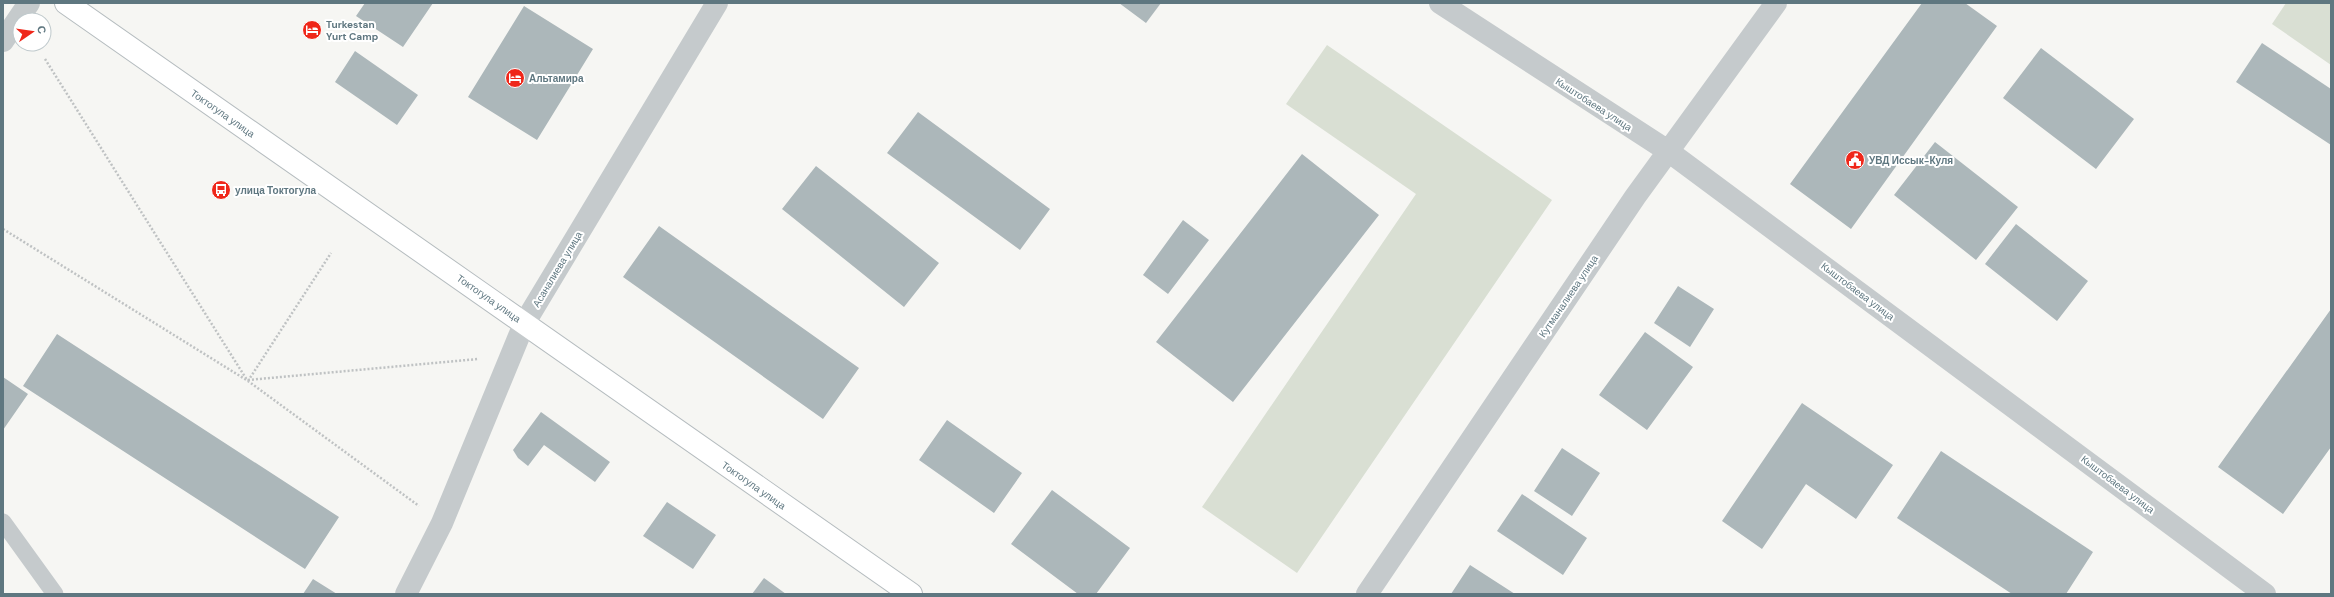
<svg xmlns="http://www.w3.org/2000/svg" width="2334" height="597" viewBox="0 0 2334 597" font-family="'DM Sans',sans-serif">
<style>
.green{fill:#d9dfd3}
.building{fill:#acb7ba}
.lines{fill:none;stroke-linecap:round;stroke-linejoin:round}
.secondary-casing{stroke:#b5bcbf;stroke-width:24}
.path{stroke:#bfc2c3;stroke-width:2.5;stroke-dasharray:2 2;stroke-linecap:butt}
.service{stroke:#c5cacc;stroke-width:17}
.minor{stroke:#c5cacc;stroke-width:22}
.secondary{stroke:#fff;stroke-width:22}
.labels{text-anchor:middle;stroke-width:4;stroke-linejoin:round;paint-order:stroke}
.poi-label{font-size:10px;font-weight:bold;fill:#5f7780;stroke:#fff;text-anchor:start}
.street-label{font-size:10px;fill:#5f7780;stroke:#fff}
</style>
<rect width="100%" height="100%" fill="#f6f6f3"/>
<path class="green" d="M2286,3H2331V65L2272,24Z
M1327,45L1552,200L1297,573L1202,507L1416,194L1286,104Z"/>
<path class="building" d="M365,3H433L403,47L356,16Z
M1119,3H1161L1146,23Z
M1922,3H1965L1997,26L1851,229L1790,184Z
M524,6L593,49L537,140L468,97Z
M2262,43L2331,89V145L2236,82Z
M2041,48L2134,119L2096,169L2003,98Z
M355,51L418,95L397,125L335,82Z
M918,112L1050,209L1020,250L887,153Z
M1935,142L2018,207L1976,260L1894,195Z
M1302,154L1379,215L1233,402L1156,342Z
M816,166L939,263L904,307L782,209Z
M1183,220L1209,240L1168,294L1143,275Z
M2016,224L2088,281L2057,321L1985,264Z
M659,226L859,368L823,419L623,277Z
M1678,286L1714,309L1690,347L1654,323Z
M2331,309V447L2283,514L2218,467Z
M1645,332L1693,367L1647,430L1599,395Z
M57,334L339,517L305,569L23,386Z
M3,377L28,394L3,430Z
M1802,403L1893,465L1856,519L1806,484L1762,549L1722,521Z
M541,412L610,462L595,482L544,445L528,466L518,458L513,450Z
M947,420L1022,473L994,513L919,460Z
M1562,448L1600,473L1572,516L1534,491Z
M1941,451L2093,552L2066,594H2012L1897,518Z
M1052,490L1130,548L1096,594H1078L1011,544Z
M1522,494L1587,538L1563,575L1497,531Z
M667,502L716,535L693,569L643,536Z
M1470,565L1515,594H1451Z
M764,578L786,594H752Z
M313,579L337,594H303Z"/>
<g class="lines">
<defs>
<path id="secondary" d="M66,3L911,594"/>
</defs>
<use href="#secondary" class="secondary-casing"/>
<path class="path" d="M45,59L247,380
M3,229L248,381L419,506
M248,380L478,359
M248,381L331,253"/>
<path class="service" d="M3,522L55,594"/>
<path class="minor" d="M1440,3L1668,151L2265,594
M3,41L29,3
M406,594L442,523L524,324L717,3
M1367,594L1635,197L1776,3"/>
<use href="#secondary" class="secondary"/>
</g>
<defs>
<symbol id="hotel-disc" viewBox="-11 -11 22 22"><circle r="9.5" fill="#ef271a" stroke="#fff"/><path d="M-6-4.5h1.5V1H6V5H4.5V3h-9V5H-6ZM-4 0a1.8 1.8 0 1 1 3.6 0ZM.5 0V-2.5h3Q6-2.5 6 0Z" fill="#fff"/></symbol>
<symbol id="civic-disc" viewBox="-11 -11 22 22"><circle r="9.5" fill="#ef271a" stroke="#fff"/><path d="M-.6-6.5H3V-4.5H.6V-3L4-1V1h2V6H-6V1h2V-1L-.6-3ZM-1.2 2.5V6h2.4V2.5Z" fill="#fff"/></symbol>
<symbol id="bus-disc" viewBox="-11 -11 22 22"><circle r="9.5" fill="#ef271a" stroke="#fff"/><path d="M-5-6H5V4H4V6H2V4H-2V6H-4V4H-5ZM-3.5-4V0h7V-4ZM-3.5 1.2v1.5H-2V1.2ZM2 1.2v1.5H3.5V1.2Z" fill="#fff"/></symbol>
</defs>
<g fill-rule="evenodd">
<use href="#hotel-disc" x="301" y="19" width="22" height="22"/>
<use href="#hotel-disc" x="504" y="67" width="22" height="22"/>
<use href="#civic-disc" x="1844" y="149" width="22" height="22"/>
<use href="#bus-disc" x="210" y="179" width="22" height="22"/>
</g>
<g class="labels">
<g class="poi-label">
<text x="326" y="28">Turkestan<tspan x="326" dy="12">Yurt Camp</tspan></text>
<text x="529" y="82">Альтамира</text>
<text x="1869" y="164">УВД Иссык-Куля</text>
<text x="235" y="194">улица Токтогула</text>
</g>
<g class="street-label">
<text transform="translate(1594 104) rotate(33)" y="4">Кыштобаева улица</text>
<text transform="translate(223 113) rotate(35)" y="4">Токтогула улица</text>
<text transform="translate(557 269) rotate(-59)" y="4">Асаналиева улица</text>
<text transform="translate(1858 291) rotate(37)" y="4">Кыштобаева улица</text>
<text transform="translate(1568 296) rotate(-56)" y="4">Кутманалиева улица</text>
<text transform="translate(489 298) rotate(35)" y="4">Токтогула улица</text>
<text transform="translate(2118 484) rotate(37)" y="4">Кыштобаева улица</text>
<text transform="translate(754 485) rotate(35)" y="4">Токтогула улица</text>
</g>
</g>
<rect width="2334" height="597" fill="none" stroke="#5f7780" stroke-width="8"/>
<g transform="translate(32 32) rotate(77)"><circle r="19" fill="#ffffff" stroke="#bfc9cc"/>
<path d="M0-3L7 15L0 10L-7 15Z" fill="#ef271a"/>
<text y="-6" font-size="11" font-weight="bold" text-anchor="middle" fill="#5f7780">С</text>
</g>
</svg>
